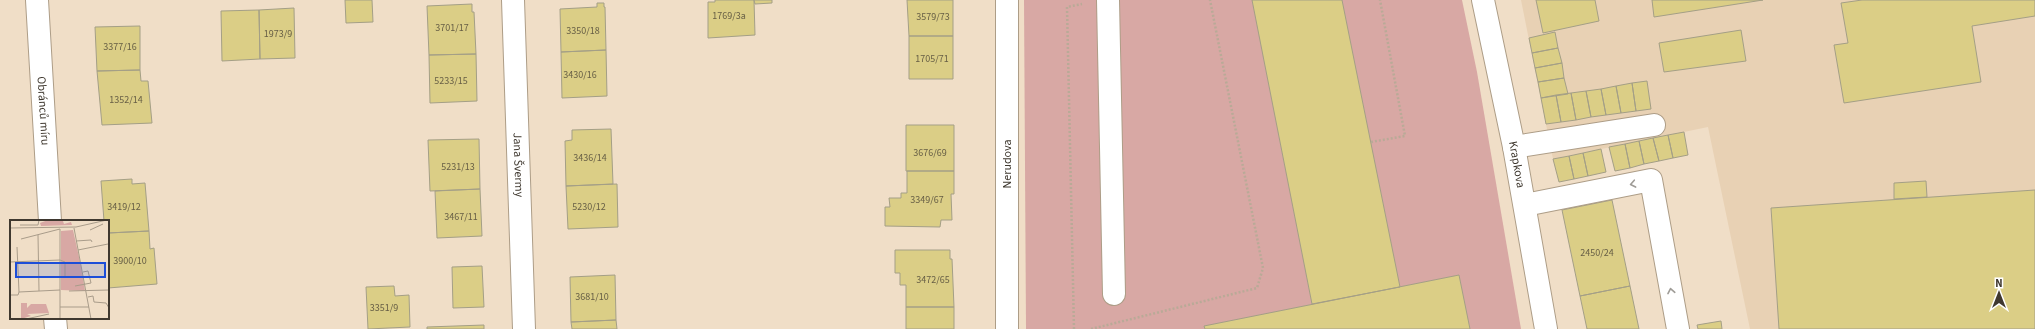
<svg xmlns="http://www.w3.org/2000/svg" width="2035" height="329" viewBox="0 0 2035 329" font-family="'Source Sans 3',sans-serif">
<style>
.built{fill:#e8d1b4}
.green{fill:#d8a8a4}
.building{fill:#dbce86;stroke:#a49f86}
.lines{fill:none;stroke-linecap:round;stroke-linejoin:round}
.minor-casing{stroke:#ad9d87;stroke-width:24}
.path{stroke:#b9aa97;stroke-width:2.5;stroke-dasharray:2 2;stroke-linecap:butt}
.minor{stroke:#fff;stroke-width:22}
.oneway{stroke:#9f9c97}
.labels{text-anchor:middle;stroke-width:4;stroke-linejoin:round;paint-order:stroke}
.number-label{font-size:10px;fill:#665e45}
.street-label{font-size:12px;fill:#3f382f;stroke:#fff}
.inset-road{fill:none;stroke:#a99c8a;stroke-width:1}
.view{fill:#1d4ed8;fill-opacity:0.15;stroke:#1d4ed8;stroke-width:2}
.inset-edge{fill:none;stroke:#3f382f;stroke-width:2}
</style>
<rect width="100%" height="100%" fill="#f0dec7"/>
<path class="built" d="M1521,0H2035V329H1750L1708,127L1553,159Z"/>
<path class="green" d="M1024,0H1462L1477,72L1521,329H1026Z"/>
<path class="building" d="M345,0H372L373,22L346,23Z
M715,0H754L755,35L708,38V2H715Z
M754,0H772V3L755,4Z
M907,0H953V36H909Z
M1252,0H1342L1400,287L1312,304Z
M1536,0H1595L1599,21L1543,33Z
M1652,0H1763L1654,17Z
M1862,0H2035V16L1972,26L1981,82L1844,103L1834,45L1848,43L1841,3Z
M597,3H604V7H605L606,50L561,52L560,9L597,7Z
M472,4V12H474L476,54L429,55L427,6Z
M294,8L295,58L260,59L259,10Z
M259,10L260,59L222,61L221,11Z
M140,26V70L97,71L95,27Z
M1741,30L1746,61L1664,72L1659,43Z
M1555,32L1558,48L1532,53L1529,38Z
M909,36H953V79H909Z
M1558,48L1562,63L1535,68L1532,53Z
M606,50L607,96L562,98L561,52Z
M476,54L477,101L430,103L429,55Z
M1562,63L1564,78L1538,82L1535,68Z
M140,70L141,81H148L152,123L102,125L97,71Z
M1564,78L1568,94L1541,98L1538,82Z
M1647,81L1651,109L1636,111L1632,83Z
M1632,83L1636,111L1621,113L1616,86Z
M1616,86L1621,113L1606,115L1601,89Z
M1601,89L1606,115L1591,117L1586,91Z
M1586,91L1591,117L1576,120L1571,93Z
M1571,93L1576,120L1561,122L1556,95Z
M1556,95L1561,122L1546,124L1541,98Z
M906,125H954V171H906Z
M611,129L613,184L566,186L565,141L572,140V130Z
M1684,132L1688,155L1673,158L1668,135Z
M1668,135L1673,158L1659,161L1653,138Z
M1653,138L1659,161L1644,164L1639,141Z
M479,139L480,189L430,191L428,140Z
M1639,141L1644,164L1630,168L1625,144Z
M1625,144L1630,168L1615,171L1609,147Z
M1601,149L1606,172L1588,176L1583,153Z
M1583,153L1588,176L1574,179L1569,156Z
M1569,156L1574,179L1559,182L1553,159Z
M907,171H954V194H951L952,220H941L940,227L885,226V207H890L889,198H901V193H907Z
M132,179V184L145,183L149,231L108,233V221H104L101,181Z
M1926,181L1927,197L1894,199V183Z
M617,184L618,227L568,229L566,186Z
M480,189L482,236L437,238L435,191Z
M2035,190V329H1779L1771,208Z
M1612,200L1630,286L1580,296L1562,210Z
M149,231L150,249L154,248L157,284L108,288V233Z
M895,250H950V259H952L954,307H906V285H900V273H895Z
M482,266L484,307L453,308L452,267Z
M615,275L616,320L571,322L570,277Z
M1459,275L1470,329H1205L1204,326Z
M394,286L395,296L409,295L410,327L368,329L366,287Z
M1630,286L1639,329H1587L1580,296Z
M906,307H954V329H906Z
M616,320L617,329H572L571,322Z
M1721,321L1722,329H1698L1697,325Z
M484,325V329H427V327Z"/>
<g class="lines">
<defs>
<g id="minor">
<path id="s1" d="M37,0L50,221"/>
<path id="s2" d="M513,0L524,329"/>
<path d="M1007,0V329"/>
<path d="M1108,0L1114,294"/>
<path id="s3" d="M1483,0L1514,147L1546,329"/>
<path d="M1514,147L1654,125"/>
<path d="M1525,205L1651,180L1678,329"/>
<path d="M55,318L56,329"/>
</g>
</defs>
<use href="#minor" class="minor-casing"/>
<path class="path" d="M1371,142L1405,136L1380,0
M1074,329L1067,7L1082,4
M1091,329L1257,288L1263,268L1210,0"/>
<use href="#minor" class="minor"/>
</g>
<defs><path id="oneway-chevron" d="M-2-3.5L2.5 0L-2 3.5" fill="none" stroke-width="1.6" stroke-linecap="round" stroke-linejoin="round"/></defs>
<g class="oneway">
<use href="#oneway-chevron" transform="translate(1633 184) rotate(169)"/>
<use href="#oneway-chevron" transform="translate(1671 291) rotate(-101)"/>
</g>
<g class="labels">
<g class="number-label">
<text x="729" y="19">1769/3a</text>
<text x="933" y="20">3579/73</text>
<text x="452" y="31">3701/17</text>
<text x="583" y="34">3350/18</text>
<text x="278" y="37">1973/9</text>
<text x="120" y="50">3377/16</text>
<text x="932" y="62">1705/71</text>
<text x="580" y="78">3430/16</text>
<text x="451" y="84">5233/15</text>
<text x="126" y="103">1352/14</text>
<text x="930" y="156">3676/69</text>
<text x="590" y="161">3436/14</text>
<text x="458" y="170">5231/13</text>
<text x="927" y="203">3349/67</text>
<text x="124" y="210">3419/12</text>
<text x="589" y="210">5230/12</text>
<text x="461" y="220">3467/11</text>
<text x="1597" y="256">2450/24</text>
<text x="130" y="264">3900/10</text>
<text x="933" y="283">3472/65</text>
<text x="592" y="300">3681/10</text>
<text x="384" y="311">3351/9</text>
</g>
<g class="street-label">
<text dy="4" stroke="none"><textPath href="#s1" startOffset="111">Obránců míru</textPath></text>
<text dy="4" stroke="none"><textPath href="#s2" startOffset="165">Jana Švermy</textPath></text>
<text transform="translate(1007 164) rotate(-90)" y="4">Nerudova</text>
<text dy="4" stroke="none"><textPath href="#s3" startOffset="168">Krapkova</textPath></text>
</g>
</g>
<g transform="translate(10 220)">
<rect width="99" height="99" fill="#f0dec7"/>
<path d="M38,0H57L53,1L54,4L61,2L62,5L31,6L30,3ZM63,10L71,46L75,71L51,70V11ZM11,83H17V88L21,84H36L39,93L17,94L21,96L11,99Z" fill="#d8a8a4"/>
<path class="inset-road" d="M10,5H28L29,0M0,8L66,7L97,0M64,8L81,99M80,10L93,4M28,15L29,71M11,19L50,9V99M66,21L81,20L82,22M7,27L9,72M68,30L98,24M50,40L55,42V56M0,42L50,40M65,66L81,63L78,51L73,52M59,71L99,70M0,75H8L9,72L50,70M78,77L83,76L84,82L96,83L99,88M50,87H79M16,99L39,94"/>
<path class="view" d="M6,43H95V57H6Z"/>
<rect width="99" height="99" class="inset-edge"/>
</g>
<g transform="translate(1999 293)" stroke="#ffffff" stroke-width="3" paint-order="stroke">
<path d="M0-3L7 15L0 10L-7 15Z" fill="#3f382f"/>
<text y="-6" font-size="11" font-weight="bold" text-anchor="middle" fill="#3f382f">N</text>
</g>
</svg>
